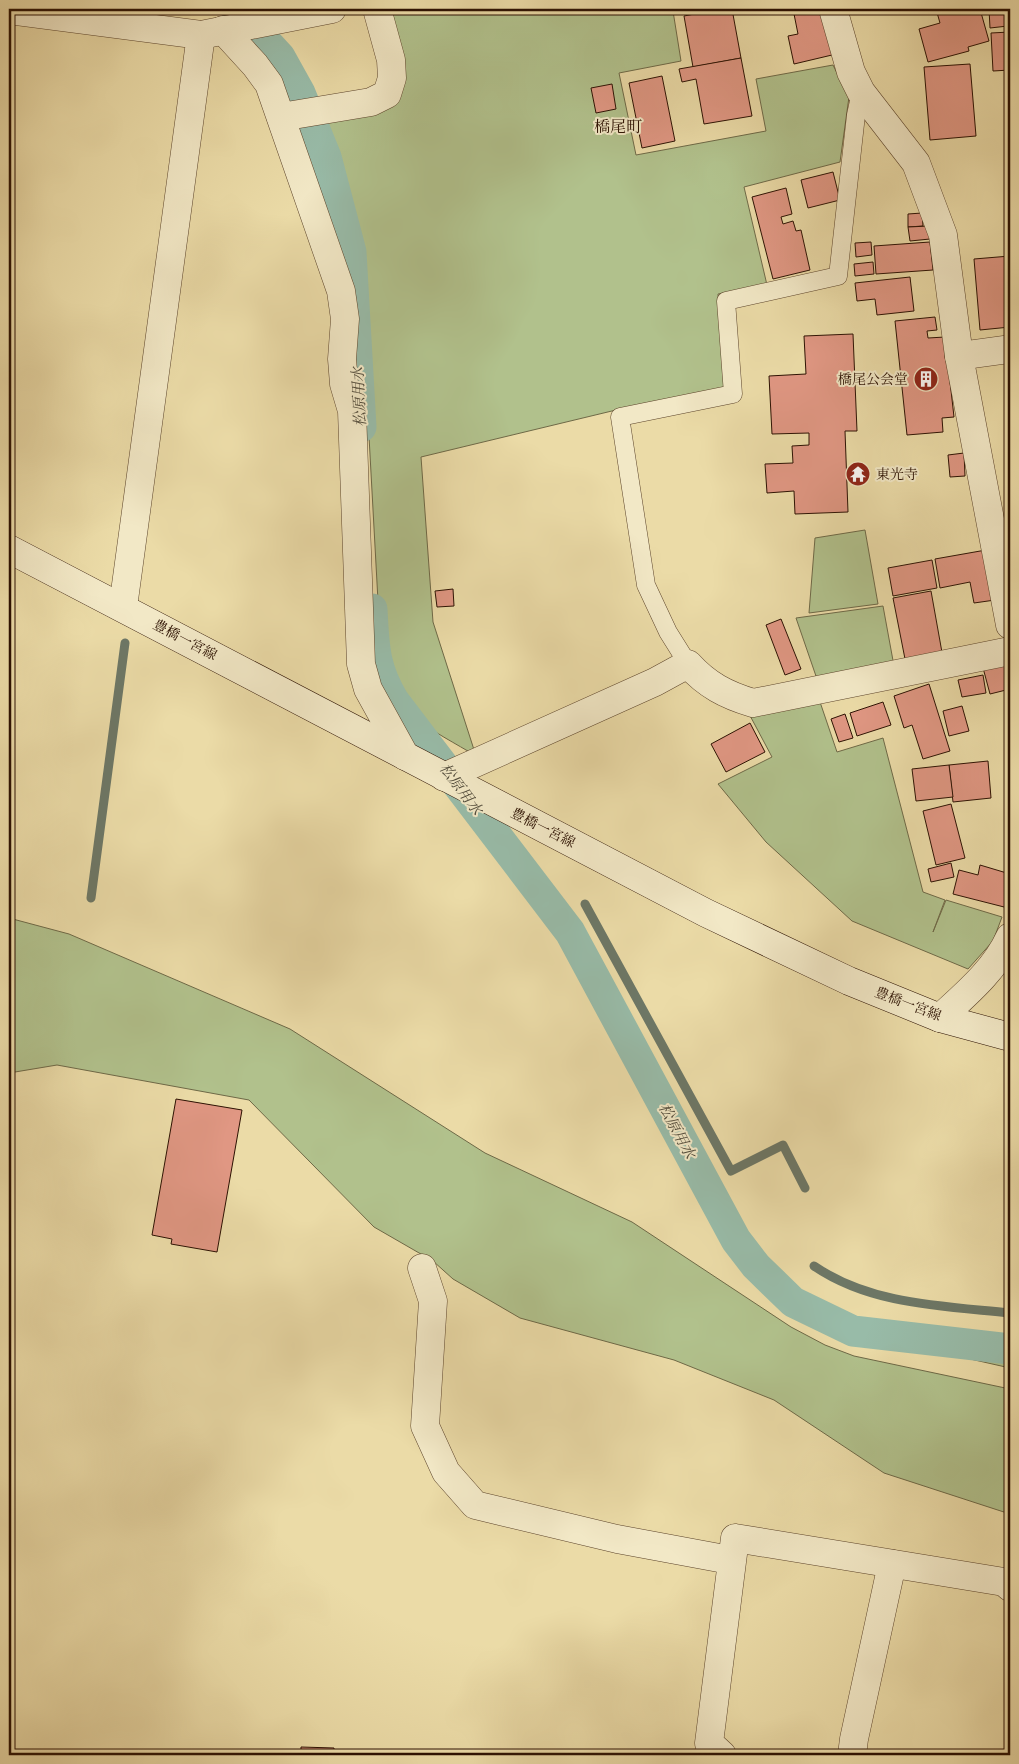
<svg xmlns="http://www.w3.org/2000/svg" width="1019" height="1764" font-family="'IM FELL Great Primer','Noto Serif JP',serif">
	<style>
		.green { fill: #b1c18c; stroke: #6e6947 }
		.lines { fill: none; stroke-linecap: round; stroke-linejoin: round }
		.stream { stroke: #6d7766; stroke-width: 9 }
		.canal { stroke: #98bba8; stroke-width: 31 }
		.building { fill: #e09783; stroke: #2c1102 }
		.service-casing { stroke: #5c442b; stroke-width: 19 }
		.minor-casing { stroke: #5c442b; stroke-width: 29 }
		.secondary-casing { stroke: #2c1102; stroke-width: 29 }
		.service { stroke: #f2e8c6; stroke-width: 18 }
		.minor { stroke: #f2e8c6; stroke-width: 28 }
		.secondary { stroke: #f2e8c6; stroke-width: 28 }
		.labels { text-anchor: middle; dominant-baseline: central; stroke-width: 4; stroke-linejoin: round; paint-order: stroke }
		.poi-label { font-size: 14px; fill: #2c1102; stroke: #f2e8c6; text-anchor: end }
		.street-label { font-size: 14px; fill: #2c1102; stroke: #f2e8c6 }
		.water-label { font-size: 15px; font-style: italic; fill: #524c3c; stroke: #f2e8c6 }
		.quarter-label { font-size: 16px; fill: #2c1102; stroke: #f2e8c6 }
	</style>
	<rect width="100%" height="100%" fill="#ebdba7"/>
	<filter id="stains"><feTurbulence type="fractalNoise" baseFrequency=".004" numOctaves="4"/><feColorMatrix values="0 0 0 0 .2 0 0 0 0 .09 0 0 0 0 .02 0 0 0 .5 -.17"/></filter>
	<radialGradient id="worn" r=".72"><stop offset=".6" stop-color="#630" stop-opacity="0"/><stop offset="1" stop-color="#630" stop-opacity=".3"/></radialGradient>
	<g class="green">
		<path d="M397,9H685L673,11L681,61L619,73L636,155L766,131L756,79L833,65L849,97L840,162L744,187L767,285L718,294L724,389L616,410L421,457L433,622L476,756C457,744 430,731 414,716C396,701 388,677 381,656L359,253L335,155L318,116L391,98L384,12Z"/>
		<path d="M865,530L878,604L809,613L815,538Z"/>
		<path d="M883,606L894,666L817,679L796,618Z"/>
		<path d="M819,699L837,752L883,738L923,892L945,900L933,932L946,900L1002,917L993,941L968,969L852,921L766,842L718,784L772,757L747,710Z"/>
		<path d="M9,918L69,934L290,1029L485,1153L632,1222L791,1327L825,1345L854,1356L1010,1389V1514L884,1473L774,1400L674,1360L520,1318L453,1279L433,1261L374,1227L249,1100L57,1065L9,1073Z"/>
		<path d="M926,1349L1010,1359V1368Z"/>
	</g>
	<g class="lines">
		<g class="stream">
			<path d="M91,898L125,643"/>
			<path d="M585,904L731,1171L783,1145L805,1188"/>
			<path d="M814,1266C871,1305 943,1306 1010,1313"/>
		</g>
		<g class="canal">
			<path d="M236,9L280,57L300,93L326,157L351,252L361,427"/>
			<path d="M372,609C374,648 374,667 394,701L570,932L736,1240L756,1266L793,1302L853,1331L1010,1349"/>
		</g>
	</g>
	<g class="building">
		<path d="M721,9H732L741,58L693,67L684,16Z"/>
		<path d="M793,9H821L832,55L794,64L788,36L798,34Z"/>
		<path d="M936,9H980L989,41L968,47L969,51L928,62L919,29L940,23Z"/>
		<path d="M989,9H1006L1008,26L990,28Z"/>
		<path d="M1010,32V70L993,71L991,33Z"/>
		<path d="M741,58L752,116L704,124L696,79L682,82L679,69Z"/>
		<path d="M970,64L976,136L930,140L924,67Z"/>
		<path d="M662,76L675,141L642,148L629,83Z"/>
		<path d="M612,84L616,109L596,113L591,88Z"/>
		<path d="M833,172L840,200L808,208L801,180Z"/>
		<path d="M786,188L792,214L781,217L783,224L793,221L796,231L801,230L810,270L773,279L752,197Z"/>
		<path d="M922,213L923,226L908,227V214Z"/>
		<path d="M929,226L930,239L910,241L908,227Z"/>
		<path d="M871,242L872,255L856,257L855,243Z"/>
		<path d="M930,242L933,270L876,274L874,246Z"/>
		<path d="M1010,256V327L980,330L974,259Z"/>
		<path d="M873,262L874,274L855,276L854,264Z"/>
		<path d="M910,277L914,311L877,315L875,299L857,301L855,283Z"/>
		<path d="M935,317L937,330L927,331L928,338L945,337L954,417L942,418L943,432L907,435L895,321Z"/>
		<path d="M853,334L857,431H845L848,512L795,514L794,491L767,493L765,464L793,463L792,446L809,445V433L772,434L769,376L806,374L804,336Z"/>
		<path d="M964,453L965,476L950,477L948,455Z"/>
		<path d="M986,550L995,600L974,603L970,582L940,588L935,559Z"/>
		<path d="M932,560L937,588L893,596L888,568Z"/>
		<path d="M453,589L454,606L437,607L435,591Z"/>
		<path d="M931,591L943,658L906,664L893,598Z"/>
		<path d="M781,619L801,669L785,675L766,625Z"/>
		<path d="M1003,659L1010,689L990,694L982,664Z"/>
		<path d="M983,675L986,693L962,697L958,680Z"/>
		<path d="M929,684L950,751L923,759L912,725L904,728L894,696Z"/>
		<path d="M883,702L891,725L857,736L850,713Z"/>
		<path d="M962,706L969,731L949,736L943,711Z"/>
		<path d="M845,714L853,738L839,742L831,719Z"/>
		<path d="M750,723L765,752L726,772L711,744Z"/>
		<path d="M988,761L991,798L953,802L949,765Z"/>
		<path d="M949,765L953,797L916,801L912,769Z"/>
		<path d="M951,804L965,858L936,865L923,811Z"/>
		<path d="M951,863L954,877L931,882L928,869Z"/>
		<path d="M980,865L1010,874V898L1008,908L953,894L959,870L978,875Z"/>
		<path d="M176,1099L242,1110L217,1252L171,1244L172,1239L152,1235Z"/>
		<path d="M301,1747L334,1748V1755H301Z"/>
	</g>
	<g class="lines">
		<defs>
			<path id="service" d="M688,664L668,632L646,585L620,417L733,394L726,301L838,276L856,115L861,92"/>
			<g id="minor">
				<path d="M833,9L851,72L861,92L916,163L943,235L959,356L1010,625"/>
				<path d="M9,10L201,35L332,9"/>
				<path d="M223,30L255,65L269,84L341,291L345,319L342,359L344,384L352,411L361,664L368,689L405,756"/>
				<path d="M281,117L371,102L387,94L392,78L391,60L377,9"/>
				<path d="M959,356L1010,349"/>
				<path d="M123,607L201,35"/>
				<path d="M444,777L655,682L688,664C707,685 726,695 753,703L1010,651"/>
				<path d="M940,1018C966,994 995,970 1010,937"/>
				<path d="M422,1268L433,1301L425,1426L446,1472L475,1505L617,1539L730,1560"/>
				<path d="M722,1755L709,1743L735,1538L1004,1582L1010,1587"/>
				<path d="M852,1755L854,1739L892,1564"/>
			</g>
			<path id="secondary" d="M9,549L706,913L849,981L940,1018L1010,1037"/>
		</defs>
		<use href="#service" class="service-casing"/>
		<use href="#minor" class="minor-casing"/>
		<use href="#secondary" class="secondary-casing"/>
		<use href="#service" class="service"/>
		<use href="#minor" class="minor"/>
		<use href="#secondary" class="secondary"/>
	</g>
	<defs>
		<symbol id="building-disc" viewBox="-11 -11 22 22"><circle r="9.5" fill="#8f2418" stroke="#f2e8c6"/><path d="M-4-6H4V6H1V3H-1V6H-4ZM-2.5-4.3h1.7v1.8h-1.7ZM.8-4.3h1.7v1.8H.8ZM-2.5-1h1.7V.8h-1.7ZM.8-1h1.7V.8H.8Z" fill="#fff"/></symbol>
		<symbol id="temple-disc" viewBox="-11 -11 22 22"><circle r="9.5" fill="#8f2418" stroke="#f2e8c6"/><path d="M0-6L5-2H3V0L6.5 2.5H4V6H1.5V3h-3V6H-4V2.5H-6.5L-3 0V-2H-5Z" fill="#fff"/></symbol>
	</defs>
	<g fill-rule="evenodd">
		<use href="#building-disc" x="912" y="365" width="28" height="28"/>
		<use href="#temple-disc" x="844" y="460" width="28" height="28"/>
	</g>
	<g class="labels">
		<g class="poi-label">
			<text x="908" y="379">橋尾公会堂</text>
			<text x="876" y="474" text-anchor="start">東光寺</text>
		</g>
		<g class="street-label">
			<text transform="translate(185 640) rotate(28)">豊橋一宮線</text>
			<text transform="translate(543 828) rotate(27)">豊橋一宮線</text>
			<text transform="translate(908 1004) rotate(21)">豊橋一宮線</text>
		</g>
		<g class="water-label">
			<text transform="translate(359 397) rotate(-93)">松原用水</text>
			<text transform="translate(461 789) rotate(53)">松原用水</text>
			<text transform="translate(677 1131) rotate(62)">松原用水</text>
		</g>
		<g class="quarter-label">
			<text x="618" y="126">橋尾町</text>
		</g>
	</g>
	<rect width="1019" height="1764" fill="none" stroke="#ebdba7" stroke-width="30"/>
	<rect x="10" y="10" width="999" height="1744" fill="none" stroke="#2c1102" stroke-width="2.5"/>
	<rect x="15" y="15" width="989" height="1734" fill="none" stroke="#2c1102"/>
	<rect width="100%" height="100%" filter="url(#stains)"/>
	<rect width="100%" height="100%" fill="url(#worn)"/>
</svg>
